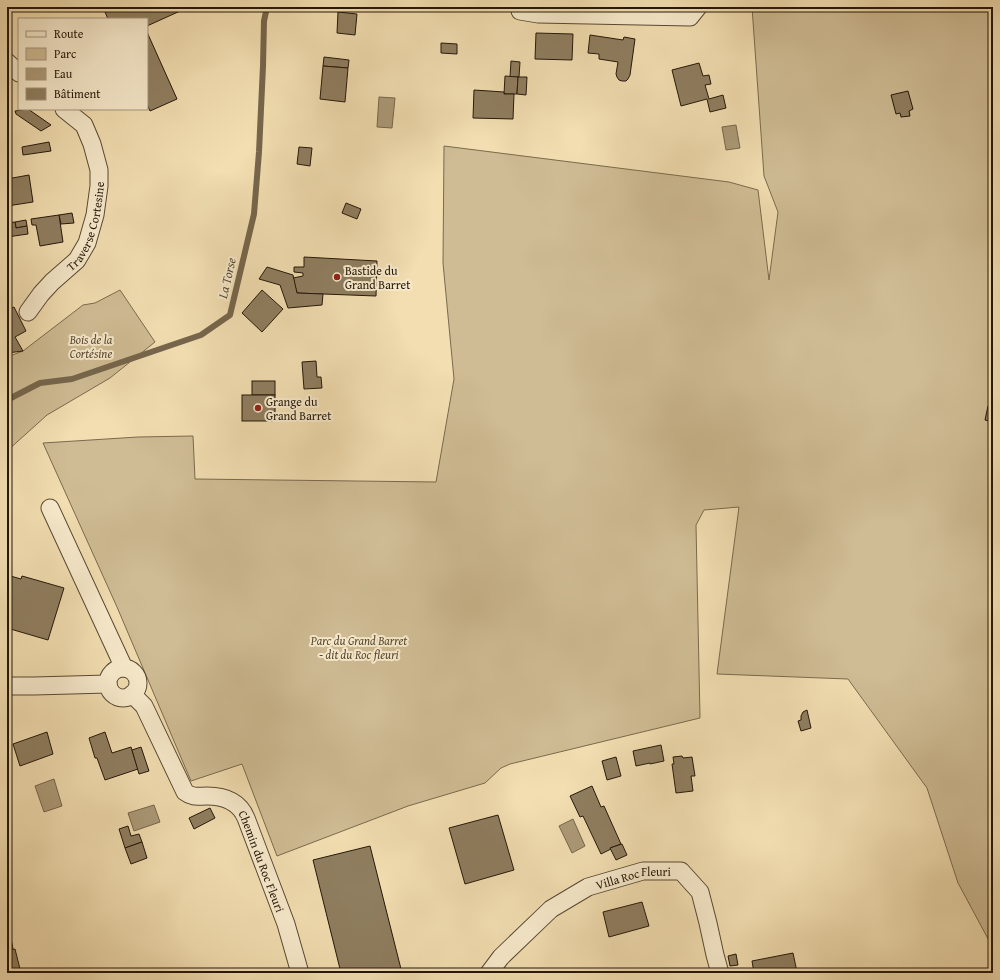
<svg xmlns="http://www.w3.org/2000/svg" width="1000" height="980" font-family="'Gentium Book Plus',serif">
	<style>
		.green { fill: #cfbc94; stroke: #7a6a4e }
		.water { fill: #ac9a78; stroke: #76664c }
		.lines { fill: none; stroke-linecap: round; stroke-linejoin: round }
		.stream { stroke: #76664c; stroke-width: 6 }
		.building { fill: #8f7e60; stroke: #241709 }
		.street-casing { stroke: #584933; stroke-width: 19 }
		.street { stroke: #f7eacc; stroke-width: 17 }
		.poi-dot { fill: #8f2418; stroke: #f7eacc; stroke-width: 1.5 }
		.labels { text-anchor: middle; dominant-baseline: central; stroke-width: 4; stroke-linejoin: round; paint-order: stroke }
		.street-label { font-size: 12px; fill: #241709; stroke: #f7eacc }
		.poi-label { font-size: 12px; fill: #241709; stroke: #f7eacc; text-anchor: start }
		.park-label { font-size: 12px; font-style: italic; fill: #574933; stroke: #f7eacc }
		.water-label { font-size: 13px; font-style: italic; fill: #5a4b35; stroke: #f7eacc }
	</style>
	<rect width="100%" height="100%" fill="#f2deb1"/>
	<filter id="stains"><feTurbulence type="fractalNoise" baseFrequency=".005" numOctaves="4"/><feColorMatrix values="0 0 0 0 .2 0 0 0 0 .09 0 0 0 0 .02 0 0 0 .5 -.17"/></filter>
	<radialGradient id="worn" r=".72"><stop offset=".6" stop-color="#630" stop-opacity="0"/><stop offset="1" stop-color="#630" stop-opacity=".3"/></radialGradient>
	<g class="green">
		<path d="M752,7H993V948L958,883L927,788L848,679L717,674L739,507L704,510L696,525L700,718L510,764L501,768L485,783L408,806L277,856L242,764L191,781L117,607L43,443L138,437L193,436L195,479L436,482L454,379L443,263L444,146L729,182L758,190L769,280L778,212L764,176Z"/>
		<path d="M120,290L155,342L110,378L47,415L7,451V357L23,351L83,305L95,303Z"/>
	</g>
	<g class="water">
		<path d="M379,97L395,98L392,128L377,127Z"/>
		<path d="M736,125L740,148L726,150L722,127Z"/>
		<path d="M54,779L62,806L44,812L35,786Z"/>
		<path d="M154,805L160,822L134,831L128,813Z"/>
		<path d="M573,819L585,846L572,853L559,826Z"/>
	</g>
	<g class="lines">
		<path class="stream" d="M7,400L40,383L72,379L201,335L230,315L254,214L259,152L263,66L264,21L267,7"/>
	</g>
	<g class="building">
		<path d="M116,7H189L147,26V19H108L105,12Z"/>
		<rect x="664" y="7" width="17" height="4"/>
		<path d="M338,12L357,14L355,35L337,33Z"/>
		<path d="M147,32L177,99L150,111L147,104Z"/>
		<path d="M536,33L573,34L572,60L535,59Z"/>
		<path d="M590,35L623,40L624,37L635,39L630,75L628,79L626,81H622L619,80L617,77L616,74L618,62L599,59V54L588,53Z"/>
		<path d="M441,43L457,44V54L441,53Z"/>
		<path d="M324,57L349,60L348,68L323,66Z"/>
		<path d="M511,61L520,62L519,77H510Z"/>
		<path d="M699,63L703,76L709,75L711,84L705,85L709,99L723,95L726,108L710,112L707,99L681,106L672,70Z"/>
		<path d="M323,66L348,68L345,102L320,99Z"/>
		<path d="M505,76L518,77L517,94H504Z"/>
		<path d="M518,77H527L526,95L517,94Z"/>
		<path d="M474,90L504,92V94H514L513,119L473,118Z"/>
		<path d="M908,91L913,109L909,111L910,116L901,117L900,113L896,114L891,95Z"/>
		<path d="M28,109L51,125L41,131L16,114L15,111Z"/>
		<path d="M49,142L51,151L23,155L22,147Z"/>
		<path d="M299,147L312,148L310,166L297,164Z"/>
		<path d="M29,175L33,202L7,206V179Z"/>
		<path d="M346,203L361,209L357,219L342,213Z"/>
		<path d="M72,213L74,223L61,224L59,215Z"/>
		<path d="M59,215L63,242L40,246L36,225H32L31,219Z"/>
		<path d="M26,220L27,226L16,228L15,222Z"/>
		<path d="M15,222L16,228L27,226L28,234L7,237V223Z"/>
		<path d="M304,257L377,261L376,296L297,293L293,278L303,276V273L294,272V267H304Z"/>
		<path d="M267,267L293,275L297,293L323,294L322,305L288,308L280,285L259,279Z"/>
		<path d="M262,290L283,309L262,332L242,313Z"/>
		<path d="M14,307L26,331L15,337L23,351L7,353V329H9L7,326V310Z"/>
		<path d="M316,361L317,377H321L322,388L304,389L302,362Z"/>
		<rect x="252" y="381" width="23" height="14"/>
		<rect x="242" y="395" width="33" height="26"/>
		<path d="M988,406L993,407V422L985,420Z"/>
		<path d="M7,575L21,579L22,576L64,588L48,640L7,628Z"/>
		<path d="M807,710L811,728L801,731L798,721L801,720V716L803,712Z"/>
		<path d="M47,732L53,754L20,766L13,744Z"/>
		<path d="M105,732L112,753L131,747L138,769L105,780L97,758H95L89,738Z"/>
		<path d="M661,745L664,761L650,764V763L636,766L633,751Z"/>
		<path d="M141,747L149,771L139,774L132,750Z"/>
		<path d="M682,756L683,758L692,757L695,776H691L693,791L676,793L672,764H674L673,757Z"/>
		<path d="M616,757L621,776L607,780L602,761Z"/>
		<path d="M592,786L601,807L604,806L621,844L610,848L611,849L601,854L583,816L580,817L570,796Z"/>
		<path d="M210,808L215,818L194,829L189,818Z"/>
		<path d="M498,815L514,870L465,884L449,828Z"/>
		<path d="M128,826L131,836L139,834L142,842L125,848L119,829Z"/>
		<path d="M142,842L147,858L131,864L125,848Z"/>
		<path d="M622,844L627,855L616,860L610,848Z"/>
		<path d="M370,846L402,973H341L313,860Z"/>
		<path d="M642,902L649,926L609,937L603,912Z"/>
		<path d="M10,933L13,949L7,951V934Z"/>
		<path d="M15,949L21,973H7V951Z"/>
		<path d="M793,953L797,972L793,973H754L752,961Z"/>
		<path d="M736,954L738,965L730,966L728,956Z"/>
	</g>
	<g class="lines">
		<defs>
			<g id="street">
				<path d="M520,7V11L538,14L690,17L698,7"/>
				<path d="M7,62L19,73"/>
				<path id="s1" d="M28,312L41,294L52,282L77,260L87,243L95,215L99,186V170L92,144L84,125L64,109"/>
				<path d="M50,508L124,668"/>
				<circle cx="123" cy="683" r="15"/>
				<path d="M7,686H34L108,684"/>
				<path id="s2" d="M132,694L144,706L185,792C193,798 198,796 207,796C224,796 239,801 246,818L286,924L300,973"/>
				<path id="s3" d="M489,973L501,957L551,909L588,887L643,871H681L700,892L708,923L715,955L720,973"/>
			</g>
		</defs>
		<use href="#street" class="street-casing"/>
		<use href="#street" class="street"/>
	</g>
	<g class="poi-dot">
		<circle cx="337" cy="277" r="4"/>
		<circle cx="258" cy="408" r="4"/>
	</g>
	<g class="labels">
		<g class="street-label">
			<text stroke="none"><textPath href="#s1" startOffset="107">Traverse Cortesine</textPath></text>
			<text stroke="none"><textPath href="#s2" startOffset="229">Chemin du Roc Fleuri</textPath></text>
			<text stroke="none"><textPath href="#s3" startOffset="179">Villa Roc Fleuri</textPath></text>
		</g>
		<g class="poi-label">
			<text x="345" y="270">Bastide du<tspan x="345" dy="14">Grand Barret</tspan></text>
			<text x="266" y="401">Grange du<tspan x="266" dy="14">Grand Barret</tspan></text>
		</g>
		<g class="park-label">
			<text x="91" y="339">Bois de la<tspan x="91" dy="14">Cortésine</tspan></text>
			<text x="359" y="640">Parc du Grand Barret<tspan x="359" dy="14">- dit du Roc fleuri</tspan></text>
		</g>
		<g class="water-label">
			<text transform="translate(227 278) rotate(-77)">La Torse</text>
		</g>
	</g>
	<rect width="1000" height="980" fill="none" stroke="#f2deb1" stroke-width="24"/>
	<rect x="8" y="8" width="984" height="964" fill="none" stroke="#241709" stroke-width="2"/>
	<rect x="12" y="12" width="976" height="956" fill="none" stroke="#241709"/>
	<rect x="18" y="18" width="130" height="92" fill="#f7eacc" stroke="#a3967e"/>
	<rect x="26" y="31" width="20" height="6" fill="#f7eacc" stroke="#a3967e"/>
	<text x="54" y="38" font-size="12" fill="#241709">Route</text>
	<rect x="26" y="48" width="20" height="12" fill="#cfbc94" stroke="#a3967e"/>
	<text x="54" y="58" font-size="12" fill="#241709">Parc</text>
	<rect x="26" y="68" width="20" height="12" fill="#ac9a78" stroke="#a3967e"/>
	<text x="54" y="78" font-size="12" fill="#241709">Eau</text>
	<rect x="26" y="88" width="20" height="12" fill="#8f7e60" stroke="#a3967e"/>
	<text x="54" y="98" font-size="12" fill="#241709">Bâtiment</text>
	<rect width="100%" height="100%" filter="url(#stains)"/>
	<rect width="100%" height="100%" fill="url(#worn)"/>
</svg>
